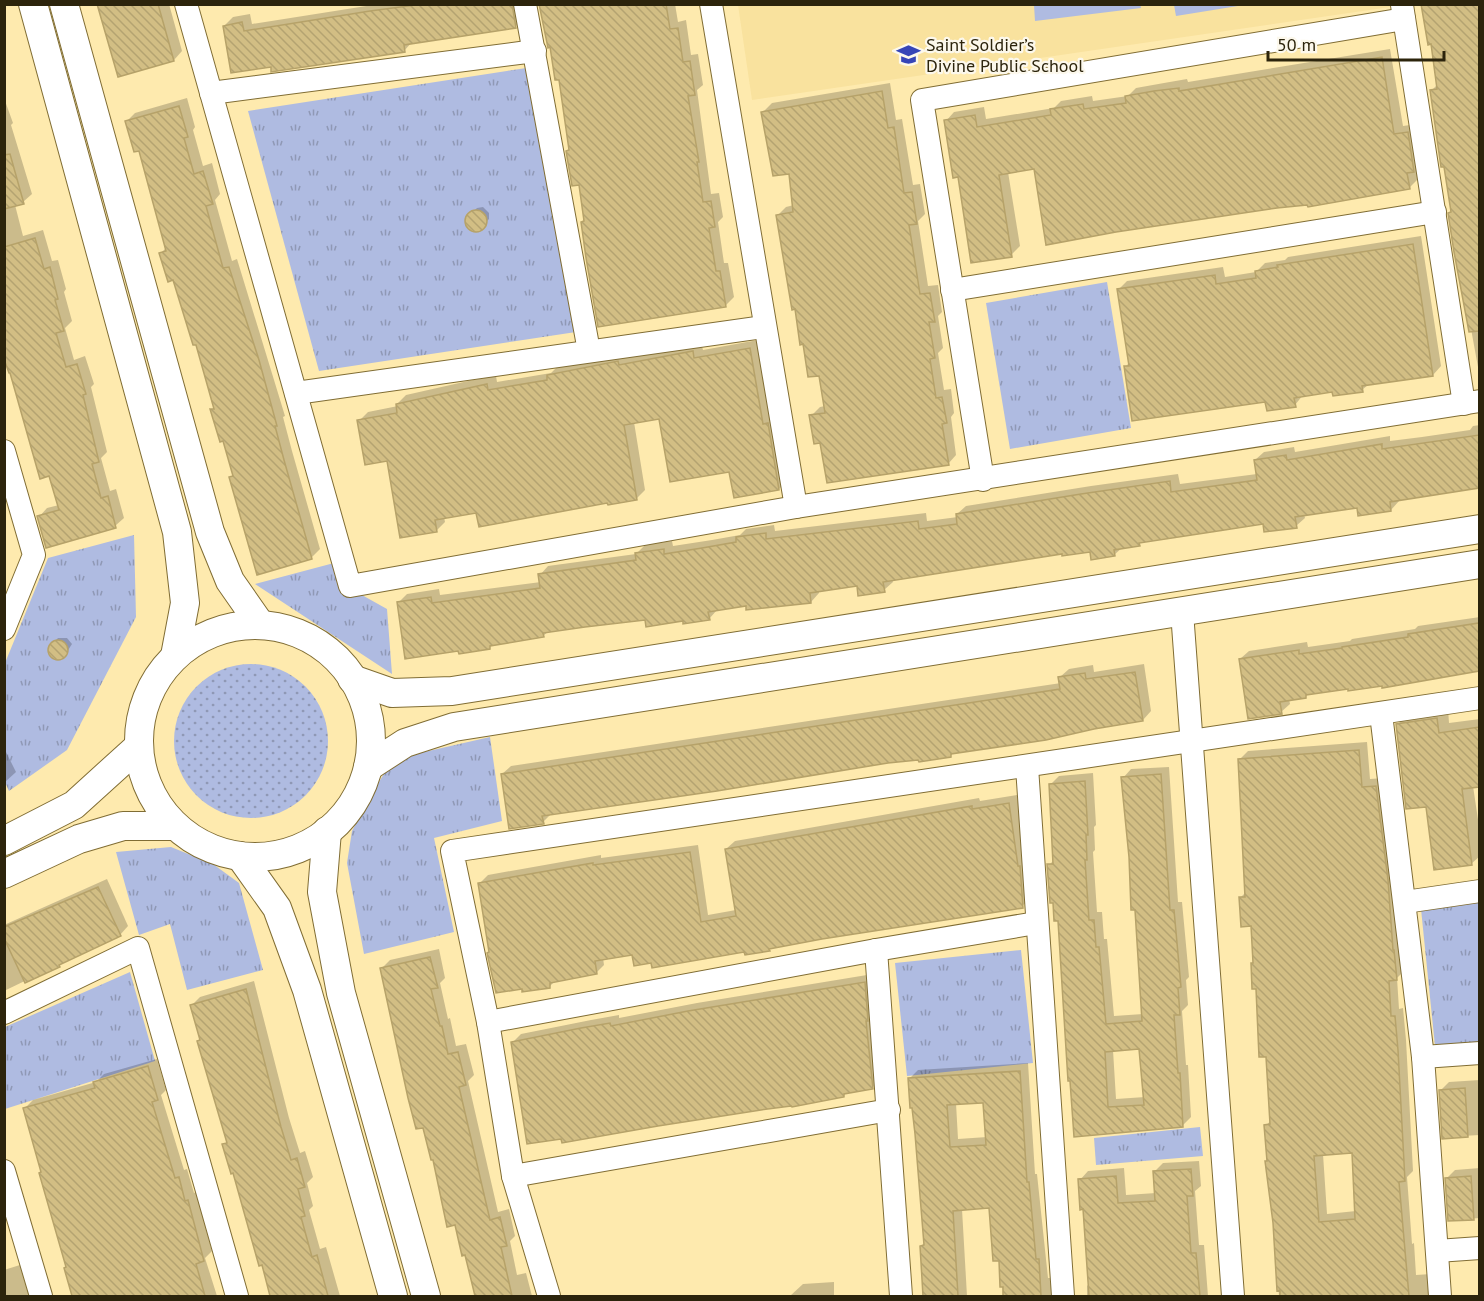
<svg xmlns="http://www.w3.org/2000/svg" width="1484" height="1301" font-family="'PT Sans',sans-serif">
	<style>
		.built { fill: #f9e29e }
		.grass { fill: url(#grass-tufts) }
		.garden { fill: url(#garden-dots) }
		.pitch { fill: #afbbe1 }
		.shadow { fill: #0003; fill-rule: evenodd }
		.building { fill: url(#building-back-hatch); stroke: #b6a269; stroke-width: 1.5; fill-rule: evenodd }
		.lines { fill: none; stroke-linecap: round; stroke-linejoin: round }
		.minor-casing { stroke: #806d34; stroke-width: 24 }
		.tertiary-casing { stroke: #806d34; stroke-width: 30 }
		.minor { stroke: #fff; stroke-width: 22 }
		.tertiary { stroke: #fff; stroke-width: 28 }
		.labels { text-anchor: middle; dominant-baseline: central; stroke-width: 4.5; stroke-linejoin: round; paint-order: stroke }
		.poi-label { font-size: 18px; fill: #2c240c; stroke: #fcf8ec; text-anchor: start }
	</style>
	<defs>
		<pattern id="grass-tufts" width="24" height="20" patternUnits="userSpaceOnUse" patternTransform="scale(1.5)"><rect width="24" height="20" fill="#afbbe1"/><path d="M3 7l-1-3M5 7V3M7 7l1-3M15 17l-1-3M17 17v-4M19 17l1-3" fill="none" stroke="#8f98b5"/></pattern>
		<pattern id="garden-dots" width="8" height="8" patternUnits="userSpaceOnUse" patternTransform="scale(1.5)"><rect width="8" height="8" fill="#afbbe1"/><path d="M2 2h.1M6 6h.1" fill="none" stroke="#8f98b5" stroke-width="1.8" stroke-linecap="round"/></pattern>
		<pattern id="building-back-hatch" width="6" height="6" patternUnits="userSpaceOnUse" patternTransform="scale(1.5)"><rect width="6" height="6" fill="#d2be84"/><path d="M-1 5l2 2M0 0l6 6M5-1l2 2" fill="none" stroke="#b4a371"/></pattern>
	</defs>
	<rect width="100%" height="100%" fill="#feeaae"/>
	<path class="built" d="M1390,4V7L752,100L738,5Z"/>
	<g class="grass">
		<path d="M533,67L576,332L319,371L248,111Z"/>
		<path d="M1107,282L1131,428L1010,449L986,303Z"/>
		<path d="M134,535L136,617L67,750L9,791L4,780L5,663L48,558Z"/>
		<path d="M334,563L344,585L387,609L392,674L255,584Z"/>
		<path d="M490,737L502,821L434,838L454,932L364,954L347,863L352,831L372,793L387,769L411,755Z"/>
		<path d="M171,847L213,864L239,883L263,970L187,990L170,924L139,935L116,852Z"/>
		<path d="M1479,902V1043L1435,1046L1421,909Z"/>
		<path d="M1021,950L1033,1063L907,1076L895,963Z"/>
		<path d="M130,972L155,1061L5,1109V1027Z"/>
		<path d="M1200,1127L1203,1156L1096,1165L1094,1138Z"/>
	</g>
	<circle class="garden" cx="251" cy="741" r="77"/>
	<g class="pitch">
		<path d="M1140,4L1141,8L1035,21L1034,5Z"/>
		<path d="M1244,5L1176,16L1174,5L1244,4Z"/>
	</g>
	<g class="shadow">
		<path d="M99,4H169L182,51L174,60Z"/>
		<path d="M379,4H521L524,18L515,27L412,42L404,51L272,65L224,26L233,17L250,14L252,24Z"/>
		<path d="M540,4H675L678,22L686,20L691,55L698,54L703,85L697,90L711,194L719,193L723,217L718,222L724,263H728L734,297L725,306L582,223L585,219L580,183L567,151L570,149L560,78Z"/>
		<path d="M1423,4H1480V378L1450,214L1452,211L1431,91L1438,84L1432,42Z"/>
		<path d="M1390,49L1403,126L1417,124L1418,179L1409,188L1035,168L1008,172L1020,246L1011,255L959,175L946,121L954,112L984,107L986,119L1054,108L1061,101L1092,96L1093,101L1128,96L1136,88L1164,83L1187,79L1188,82Z"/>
		<path d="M890,83L896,120L902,119L913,185L920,184L925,214L918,221L928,286L938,285L942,312L938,316L943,348L938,353L944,390L951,389L954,413L951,417L956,455L948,464L822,441L811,416L820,407L825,406L820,374L778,215L786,207L794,205L790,172L763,112L772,103Z"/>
		<path d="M4,98L13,123L11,125L32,194L23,202L15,205L23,236L43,230L52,261L58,260L66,289L64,292L72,321L65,328L74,360L85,356L94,384L91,387L107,452L101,458L110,491L116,489L124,518L115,526L39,517L47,508L59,505L51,474L4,353Z"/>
		<path d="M187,98L195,127L193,130L203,166L212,163L220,194L215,200L232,261L237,259L285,416L283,417L292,451L320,549L311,558L231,478L234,474L224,440L212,410L215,407L197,343L174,278L161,253L167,247L140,149L126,122L135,113Z"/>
		<path d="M483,207L489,213V219L478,230L472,229L468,226V217L477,208Z"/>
		<path d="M1421,236L1441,366L1433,375L1369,384L1362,390L1334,391L1303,395L1295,405L1125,367L1130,362L1118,290L1127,281L1223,267L1225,277L1256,272L1265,263L1285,260L1288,257Z"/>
		<path d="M758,340L788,480L779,489L730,470L660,418L634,422L645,490L636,499L478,511L444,517L445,522L436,531L388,459L359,421L368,412L398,406L397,404L406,395L468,381L496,376L497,382L551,373L557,367L701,343L703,350Z"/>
		<path d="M1480,425V487L1399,499V501L1391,510L1358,506L1304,514L1305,518L1296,526L1264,522L1143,541L1139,544L1123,547L1114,555L1091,550L1063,552L892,579L893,582L884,590L858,584L819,590V593L811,602L747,604L717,610L709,619L646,618L549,631L543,636L493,644L489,648L399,602L407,594L439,589L440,595L541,582L540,575L548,566L636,554L645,545L672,541L673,546L712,540L740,535L746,529L774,525L775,531L926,513L927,521L958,517L957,514L966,506L1091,486L1178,474L1180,484L1257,474L1255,460L1264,452L1294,447L1295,452L1390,436V441L1422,437L1470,430L1473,426Z"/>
		<path d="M1480,617V670L1309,693L1305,697L1289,699L1290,704L1281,712L1240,659L1249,651L1307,642L1308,647L1350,641L1352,639L1415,629L1418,626Z"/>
		<path d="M58,638H67L72,644L63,658H54L50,655L49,648Z"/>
		<path d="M1144,664L1151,711L1143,720L954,752L951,755L920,758L552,813L543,822L502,774L511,766L1061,683L1060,677L1069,669L1093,665L1094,672Z"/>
		<path d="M1448,709L1449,723L1480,719V785L1473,786L1480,833V856L1471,864L1427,805L1397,725L1408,714Z"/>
		<path d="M1367,742L1370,779L1384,778L1405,970L1397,978L1399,1009L1403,1008L1406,1040L1413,1171L1407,1177L1412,1244L1414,1243L1416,1275L1431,1274L1433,1296H1279L1266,1126L1271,1120L1267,1055L1252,964L1255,961L1252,924L1240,898L1246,892L1239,760L1248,751ZM1353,1152L1356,1211L1327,1214L1323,1154Z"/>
		<path d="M4,748L16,772L4,783Z"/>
		<path d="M1169,767L1178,902H1182L1189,977L1186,980L1188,1005L1182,1011L1186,1065H1188L1191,1117L1182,1126L1076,1135L1060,919L1049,865L1055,859L1051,784L1059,776L1093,773L1096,825L1094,827L1095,850L1093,852L1097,912H1102L1104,939H1107L1114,1016L1143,1014L1137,908L1123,778L1131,769ZM1141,1048L1145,1097L1116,1099L1113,1050Z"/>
		<path d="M1017,795L1031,898L1022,906L771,947L769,949L652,961L633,953L603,958L604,965L596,973L556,980L550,986L490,951L480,883L488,875L601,855V858L698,845L708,915L736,910L726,849L735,841L979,798L980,801Z"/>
		<path d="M107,879L128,926L120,935L4,991V925Z"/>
		<path d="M439,949L445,978L440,983L448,1019L450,1018L456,1046L466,1044L474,1075L468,1081L498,1212L509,1209L515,1236L510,1241L517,1275L526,1273L532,1296H475L466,1254L434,1158L381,969L390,960Z"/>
		<path d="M873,974L880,1080L872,1088L847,1092L843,1096L513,1042L521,1034L591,1020L619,1015V1018L697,1003Z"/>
		<path d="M254,981L289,1118L300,1153L305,1151L313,1177L307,1183L313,1206L309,1210L320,1249L326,1247L340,1296H272L234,1172L224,1145L228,1141L192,1005L200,997Z"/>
		<path d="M157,1059L166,1090L161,1095L184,1170L187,1169L194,1193L196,1192L212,1251L205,1258L217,1296H74L43,1171L24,1109L33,1100L96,1082L104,1074Z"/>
		<path d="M1028,1063L1035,1174H1037L1048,1278H1053L1054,1296H1003L1000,1259L991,1206L962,1209L967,1296H927L921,1246L925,1243L916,1134L909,1079L918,1070ZM985,1101L987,1137L958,1139L956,1103Z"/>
		<path d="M1480,1080V1135L1444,1137L1440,1091L1449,1082Z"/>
		<path d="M1199,1161L1201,1186L1195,1191L1199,1245H1204L1208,1296H1087V1286L1090,1283L1084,1208L1080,1180L1088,1171L1124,1168L1126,1195L1156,1193L1154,1172L1163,1163Z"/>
		<path d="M1480,1168V1218L1450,1220L1447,1178L1455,1170Z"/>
		<path d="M20,1265L29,1296H4V1270Z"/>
		<path d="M834,1282V1296H790L803,1284Z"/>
	</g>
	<g class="building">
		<path d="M97,4H158L174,61L118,77Z"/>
		<path d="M423,4H512L516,28L404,45L405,52L271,72V67L231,73L223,26L242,22L244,31L370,11Z"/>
		<path d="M539,4H666L670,29L678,28L683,62L690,61L695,95L688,96L699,162H697L703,202L711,201L715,227L709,228L716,271H720L726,307L598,327L586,258L581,222L584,221L579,185L572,186L566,151L569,150L559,80H555L550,47L548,48Z"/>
		<path d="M1421,4H1479V331L1469,332L1454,252L1448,213L1451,212L1444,167H1441L1430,90L1437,89L1431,44L1428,45Z"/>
		<path d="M1382,57L1394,134L1408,132L1414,172L1407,173L1410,189L1308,207L1307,205L1277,208L1116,232L1046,245L1034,169L999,175L1012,257L971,263L958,177L953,178L944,120L975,115L977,127L1051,115L1050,109L1083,104L1084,109L1126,103L1125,96L1154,91L1179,88V91Z"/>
		<path d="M882,91L888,128L894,127L904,193L912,192L917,224L909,225L920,294L930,293L935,322H929L935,358L930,359L936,398L942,397L947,423L942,424L949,465L827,483L820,443L814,444L809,415L825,413L819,376L808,377L803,344L800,345L795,309L792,310L776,215L793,212L789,174L773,176L761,112Z"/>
		<path d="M179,106L188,137L184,138L194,174L203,171L213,204L206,206L223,268L229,267L259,360L277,426H275L284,460L312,559L257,575L229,477L233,476L223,441L220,442L210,409H214L196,345H193L173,280L168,282L159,253L166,251L139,151L134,152L125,121Z"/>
		<path d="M10,154L24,204L4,209V155Z"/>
		<circle cx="476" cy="221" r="11"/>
		<path d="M35,238L44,269L50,267L58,299L55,300L64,331L56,333L66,367L77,364L86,394L83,395L99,462L92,464L101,498L108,496L116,528L46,548L37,516L59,510L49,476L40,479L10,373H9L4,359V247Z"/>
		<path d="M1413,244L1433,376L1362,386L1363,392L1333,396L1332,392L1294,398L1296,407L1267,411L1265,402L1132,421L1124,366H1129L1117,289L1215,275L1216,284L1256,278L1255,271L1278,267L1277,265Z"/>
		<path d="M750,348L763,424L768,423L779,490L734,498L729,472L670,482L659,419L624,425L637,500L608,505L607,503L479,527L476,513L435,520L437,532L400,538L387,461L365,465L357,420L397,413L396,404L487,384L488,390L547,380V375L618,361L619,365L693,351L694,358Z"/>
		<path d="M1479,435V488L1390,502L1391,511L1358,516L1357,508L1295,517L1297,528L1264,532L1263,524L1218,531L1139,543L1140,546L1114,550L1115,556L1091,560L1090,552L1062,556V554L883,582L885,592L858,596L857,586L810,593L811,603L746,610V606L708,612L710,620L683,624V621L646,627L645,620L585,627L543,633L544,637L490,646V649L459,654L458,651L405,659L397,602L431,597L432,603L540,588L538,574L636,560L635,553L664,549V554L702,548L736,542V537L766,533V539L918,521L919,529L957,524L956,514L1081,494L1170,481L1171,492L1257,480L1254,460L1286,455L1287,460L1382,444V449Z"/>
		<path d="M1479,623V671L1382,688V686L1348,691V689L1306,695V698L1280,702L1282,714L1248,719L1239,659L1299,650V654L1342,648V647L1408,637V634Z"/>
		<circle cx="58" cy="650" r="10"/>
		<path d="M1135,672L1143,721L1094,729L1046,740L951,754V757L919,762L918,760L888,763L717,791L542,816L544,824L509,829L501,774L1060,689L1058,677L1085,673L1086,679Z"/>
		<path d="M1437,718L1439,733L1479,727V787L1462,789L1472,865L1434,870L1426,807L1406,809L1396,724Z"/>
		<path d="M1359,750L1362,787L1376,786L1388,880L1393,950H1394L1397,980L1389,981L1391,1016H1395L1398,1050L1405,1181L1399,1182L1409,1296H1280V1290L1277,1291L1273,1223L1265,1161H1267L1264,1125L1270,1124L1266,1057H1259L1256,989H1252L1251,963H1253L1251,926L1241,927L1239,897H1245L1238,759ZM1352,1153L1355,1219L1319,1222L1314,1156Z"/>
		<path d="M1161,774L1170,910H1174L1181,987L1178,988L1180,1015H1174L1178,1073H1180L1183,1127L1074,1137L1070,1081H1068L1058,921H1054L1053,903H1050L1047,864H1053L1049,784L1085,781L1088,835H1086L1087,860H1085L1089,920H1094L1096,947H1099L1106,1024L1142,1021L1135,910H1131L1129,857L1121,777ZM1139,1049L1144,1105L1108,1107L1105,1052Z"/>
		<path d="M1009,803L1018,866H1020L1023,908L822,939L769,949L770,951L745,955L744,952L652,968L651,963L634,966L632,955L595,961L597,974L550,983V988L522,992V989L496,993L487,953L489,952L478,883L593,863V865L690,852L701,922L736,916L725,849L972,806V809Z"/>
		<path d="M98,887L121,936L59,965L60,967L25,983L4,938V927Z"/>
		<path d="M430,957L438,988L431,989L440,1026H442L448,1054L458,1052L466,1085L459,1087L490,1220L500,1217L507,1246L501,1247L512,1296H475L465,1255L462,1256L455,1225L447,1227L433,1160H431L423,1128L416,1129L408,1098L380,968Z"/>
		<path d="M865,982L868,1021H866L873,1089L844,1094V1097L792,1107L791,1106L761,1110L658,1126L562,1143L561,1139L527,1144L511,1042L581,1028L610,1023L611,1026L688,1011Z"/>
		<path d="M246,989L281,1127L291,1160L297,1158L305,1187L298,1189L305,1216L301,1217L312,1257L317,1255L328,1296H270L262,1265L259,1266L233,1173L231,1174L222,1144L227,1143L197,1041L200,1040L190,1005Z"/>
		<path d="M148,1066L158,1100L152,1102L175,1178L179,1177L185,1201L188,1200L204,1261L196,1264L205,1296H72L64,1268L66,1267L39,1173L41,1172L23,1108L95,1088L93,1082Z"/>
		<path d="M1020,1071L1027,1182H1029L1036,1259H1039L1041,1296H1003V1287H1000L999,1261H993L989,1208L953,1211L958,1296H923L920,1246L924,1245L915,1134L912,1108H910L908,1078ZM982,1103H983L986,1145L950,1147L947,1105Z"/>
		<path d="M1465,1088L1468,1137L1442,1139L1439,1090Z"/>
		<path d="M1191,1169L1193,1196H1187L1191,1253H1196L1200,1296H1089L1083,1209L1080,1210L1078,1179L1116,1176L1118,1203L1155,1201L1153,1171Z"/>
		<path d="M1471,1176L1474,1220L1448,1221L1445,1178Z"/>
	</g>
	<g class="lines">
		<defs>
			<g id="minor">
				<path d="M186,4L350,586L796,507L1480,401"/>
				<path d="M525,4L589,351"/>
				<path d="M711,4L796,507"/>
				<path d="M1402,5L1464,404"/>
				<path d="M211,93L535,51"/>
				<path d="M952,290L1435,212"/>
				<path d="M296,393L764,327"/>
				<path d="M4,451L34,555L4,629"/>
				<path d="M983,480L922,100L1404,19"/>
				<path d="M1182,612L1233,1296"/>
				<path d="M1381,714L1423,1057L1440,1296"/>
				<path d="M1027,767L1063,1296"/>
				<path d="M1405,902L1480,891"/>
				<path d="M876,950L901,1296"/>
				<path d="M4,1013L138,948L237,1296"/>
				<path d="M488,1022L876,950L1036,923"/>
				<path d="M1423,1057L1480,1053"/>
				<path d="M4,1171L41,1296"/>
				<path d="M513,1176L889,1110"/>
				<path d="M1437,1251L1480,1248"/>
				<path d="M549,1296L513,1176L488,1022L452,851L1480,698"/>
			</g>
			<g id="tertiary">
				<path d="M33,4L177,532L185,603L175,656"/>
				<path d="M64,4L210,532L230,581L260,624"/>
				<circle cx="255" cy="741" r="116"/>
				<path d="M352,679L392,693L452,691L1480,529"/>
				<path d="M368,767L405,743L454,727L1480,564"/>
				<path d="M327,831L322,892L341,993L426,1296"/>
				<path d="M4,841L74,805L139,746"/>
				<path d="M240,856L277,908L307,990L393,1296"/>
				<path d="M4,874L79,839L123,826H175"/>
			</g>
		</defs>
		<use href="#minor" class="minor-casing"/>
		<use href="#tertiary" class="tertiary-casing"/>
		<use href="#minor" class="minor"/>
		<use href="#tertiary" class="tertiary"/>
	</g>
	<defs>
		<symbol id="school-bare" viewBox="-9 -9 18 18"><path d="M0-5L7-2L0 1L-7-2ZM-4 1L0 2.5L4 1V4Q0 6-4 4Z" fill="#3645b7" stroke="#fcf8ec" stroke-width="2.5" paint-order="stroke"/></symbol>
	</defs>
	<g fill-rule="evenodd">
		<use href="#school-bare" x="892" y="38" width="33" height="33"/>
	</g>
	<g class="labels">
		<g class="poi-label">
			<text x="926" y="44">Saint Soldier’s<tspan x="926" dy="21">Divine Public School</tspan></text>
		</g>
	</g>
	<rect width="1484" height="1301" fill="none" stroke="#2c240c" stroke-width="12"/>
	<path d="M1268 51v9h176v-9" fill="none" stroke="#2c240c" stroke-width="3"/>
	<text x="1277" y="51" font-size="18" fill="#2c240c" stroke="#fcf8ec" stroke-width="4.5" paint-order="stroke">50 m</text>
</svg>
